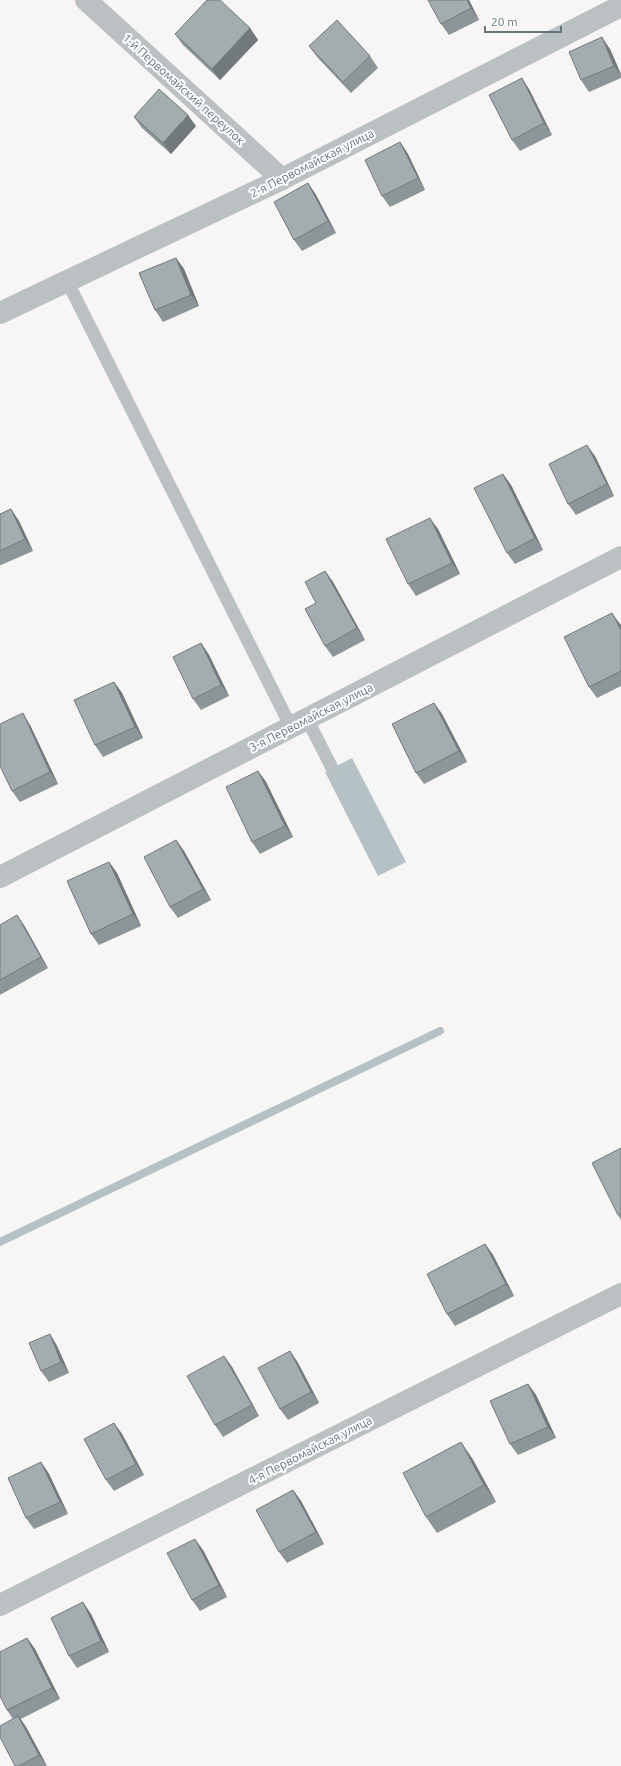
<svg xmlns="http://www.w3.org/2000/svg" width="621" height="1766" font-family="Ubuntu,sans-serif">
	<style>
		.water { fill: #b5c2c5 }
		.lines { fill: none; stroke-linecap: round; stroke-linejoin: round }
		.stream { stroke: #b5c2c5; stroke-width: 8 }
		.service { stroke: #bbc1c3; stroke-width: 13 }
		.minor { stroke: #bbc1c3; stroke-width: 22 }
		.wall { fill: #8c9597 }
		.shaded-wall { fill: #72797b }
		.building { fill: #a3adb0; stroke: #72797b }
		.labels { text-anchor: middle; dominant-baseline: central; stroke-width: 4; stroke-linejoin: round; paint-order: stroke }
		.street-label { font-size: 12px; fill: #64757c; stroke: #fff }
	</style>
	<rect width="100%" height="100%" fill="#f7f6f4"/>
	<path class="water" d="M352,758L406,862L378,876L325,772Z"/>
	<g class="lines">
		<path class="stream" d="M0,1242L440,1031"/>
		<g class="service">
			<path d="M67,281L291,727"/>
			<path d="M307,719L332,768"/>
		</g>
		<g class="minor">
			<path d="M86,0L282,179"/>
			<path d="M0,313L282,179L621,6"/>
			<path d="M0,877L621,557"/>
			<path d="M0,1605L621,1294"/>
		</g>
	</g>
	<g class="wall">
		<path d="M469,0L479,20L449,35L441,24Z"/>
		<path d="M250,28L258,40L220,80L183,45L175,34Z"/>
		<path d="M309,46L370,56L378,68L351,93L317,57Z"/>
		<path d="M610,49L621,74V78L589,92L581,80Z"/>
		<path d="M529,89L552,135L520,151L512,140Z"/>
		<path d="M134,117L196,126L171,154L142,128Z"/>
		<path d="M400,142L408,154L425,190L390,207L382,196Z"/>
		<path d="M308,183L316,195L336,233L302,251L294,240Z"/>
		<path d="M176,258L184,269L199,306L163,322L155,310Z"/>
		<path d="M595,456L614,496L576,515L568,504Z"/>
		<path d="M503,474L511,485L543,550L515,564L507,553Z"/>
		<path d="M11,509L19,521L33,551L1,565H0V514Z"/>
		<path d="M438,529L460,574L416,596L408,584Z"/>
		<path d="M325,571L333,582L365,640L333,657L325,646L316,603Z"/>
		<path d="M620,624L621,625V686L597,698L589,687Z"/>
		<path d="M201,643L209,655L229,696L201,710L193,699Z"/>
		<path d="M114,682L122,693L143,738L103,757L95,745Z"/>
		<path d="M434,703L442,714L467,762L424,784L416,773Z"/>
		<path d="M30,725L58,784L20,802L12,791Z"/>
		<path d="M258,771L266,782L293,837L260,854L252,842Z"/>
		<path d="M176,840L184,851L211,900L178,918L170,907Z"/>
		<path d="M109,862L117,873L141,926L99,945L91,934Z"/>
		<path d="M17,915L25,927L48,968L0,995V925Z"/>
		<path d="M621,1148V1220L618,1215Z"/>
		<path d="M485,1244L493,1255L514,1296L455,1326L447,1314Z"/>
		<path d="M50,1334L57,1346L69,1373L49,1382L41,1371Z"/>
		<path d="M290,1351L298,1363L319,1403L288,1420L280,1409Z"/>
		<path d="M224,1356L232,1367L259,1416L223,1437L215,1425Z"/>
		<path d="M528,1384L536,1395L556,1438L518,1455L510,1444Z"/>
		<path d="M114,1423L122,1434L144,1475L114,1491L106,1480Z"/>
		<path d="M472,1458L496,1502L437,1533L426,1517Z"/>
		<path d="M41,1462L49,1474L68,1514L34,1529L26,1518Z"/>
		<path d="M293,1490L301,1501L324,1544L287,1563L279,1552Z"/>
		<path d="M203,1550L227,1597L200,1611L192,1600Z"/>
		<path d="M91,1614L109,1652L77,1668L69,1656Z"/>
		<path d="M27,1638L35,1649L60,1699L21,1719L26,1727L47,1766H15L13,1719L7,1710Z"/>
	</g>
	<g class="shaded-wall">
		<path d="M467,0H469L479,20L471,8Z"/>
		<path d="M250,28L258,40L220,80L212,69Z"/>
		<path d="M602,37L610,49L621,75L614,66Z"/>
		<path d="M522,78L529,89L552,135L544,123Z"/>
		<path d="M188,115L196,126L171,154L163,143Z"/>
		<path d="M400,142L408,154L425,190L418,178Z"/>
		<path d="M308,183L316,195L336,233L328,221Z"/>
		<path d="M176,258L184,269L199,306L191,295Z"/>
		<path d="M587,445L595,456L614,496L607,484Z"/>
		<path d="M503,474L511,485L543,550L535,538Z"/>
		<path d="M11,509L19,521L33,551L25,539Z"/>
		<path d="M430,518L438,529L460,574L452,563Z"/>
		<path d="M325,571L333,582L365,640L357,628Z"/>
		<path d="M612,613L620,624L621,625V630Z"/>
		<path d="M201,643L209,655L229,696L221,685Z"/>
		<path d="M114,682L122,693L143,738L135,727Z"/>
		<path d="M434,703L442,714L467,762L459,751Z"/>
		<path d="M23,713L30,725L58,784L50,772Z"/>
		<path d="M258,771L266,782L293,837L285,826Z"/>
		<path d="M176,840L184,851L211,900L203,889Z"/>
		<path d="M109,862L117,873L141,926L133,914Z"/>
		<path d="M17,915L25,927L48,968L41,957Z"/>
		<path d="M485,1244L493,1255L514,1296L506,1284Z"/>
		<path d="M50,1334L57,1346L69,1373L61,1362Z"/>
		<path d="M290,1351L298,1363L319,1403L311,1392Z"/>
		<path d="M224,1356L232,1367L259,1416L252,1405Z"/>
		<path d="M528,1384L536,1395L556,1438L548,1427Z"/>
		<path d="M114,1423L122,1434L144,1475L136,1464Z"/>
		<path d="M461,1442L472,1458L496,1502L484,1485Z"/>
		<path d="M41,1462L49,1474L68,1514L60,1502Z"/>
		<path d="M293,1490L301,1501L324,1544L316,1532Z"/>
		<path d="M195,1539L203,1550L227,1597L219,1585Z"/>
		<path d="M83,1602L91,1614L109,1652L101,1641Z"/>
		<path d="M27,1638L35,1649L60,1699L52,1688Z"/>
		<path d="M18,1716L26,1727L47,1766L39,1755Z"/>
	</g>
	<g class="building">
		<path d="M207,0H220L250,28L212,69L175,34Z"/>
		<path d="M428,0H467L471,8L441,24Z"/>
		<path d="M337,20L370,56L343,82L309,46Z"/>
		<path d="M602,37L614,66L581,80L569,52Z"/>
		<path d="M522,78L544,123L512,140L489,95Z"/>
		<path d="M159,89L188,115L163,143L134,117Z"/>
		<path d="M400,142L418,178L382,196L365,160Z"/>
		<path d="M308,183L328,221L294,240L274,202Z"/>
		<path d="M176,258L191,295L155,310L139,273Z"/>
		<path d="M587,445L607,484L568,504L549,464Z"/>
		<path d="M503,474L535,538L507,553L474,488Z"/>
		<path d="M11,509L25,539L0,551V514Z"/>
		<path d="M430,518L452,563L408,584L386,539Z"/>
		<path d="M325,571L357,628L325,646L305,609L316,603L305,582Z"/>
		<path d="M612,613L621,630V671L589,687L564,637Z"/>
		<path d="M201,643L221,685L193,699L173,657Z"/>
		<path d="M114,682L135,727L95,745L74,700Z"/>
		<path d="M434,703L459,751L416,773L392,724Z"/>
		<path d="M23,713L50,772L12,791L0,766V724Z"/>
		<path d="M258,771L285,826L252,842L226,787Z"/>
		<path d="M176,840L203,889L170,907L144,857Z"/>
		<path d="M109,862L133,914L91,934L67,881Z"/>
		<path d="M17,915L41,957L0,980V925Z"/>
		<path d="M621,1148V1213L618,1215L592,1163Z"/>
		<path d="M485,1244L506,1284L447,1314L427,1274Z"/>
		<path d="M50,1334L61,1362L41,1371L29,1343Z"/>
		<path d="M290,1351L311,1392L280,1409L258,1368Z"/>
		<path d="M224,1356L252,1405L215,1425L187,1376Z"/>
		<path d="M528,1384L548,1427L510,1444L490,1401Z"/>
		<path d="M114,1423L136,1464L106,1480L84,1439Z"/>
		<path d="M461,1442L484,1485L426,1517L403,1473Z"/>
		<path d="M41,1462L60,1502L26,1518L8,1478Z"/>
		<path d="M293,1490L316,1532L279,1552L256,1510Z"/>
		<path d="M195,1539L219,1585L192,1600L167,1553Z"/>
		<path d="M83,1602L101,1641L69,1656L51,1618Z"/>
		<path d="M27,1638L52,1688L7,1710L0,1696V1652Z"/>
		<path d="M18,1716L39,1755L19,1766H15L0,1737V1726Z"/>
	</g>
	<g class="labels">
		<g class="street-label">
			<text transform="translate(184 89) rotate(42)">1-й Первомайский переулок</text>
			<text transform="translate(312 163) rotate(-27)">2-я Первомайская улица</text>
			<text transform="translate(311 717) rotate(-27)">3-я Первомайская улица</text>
			<text transform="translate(310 1450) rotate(-27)">4-я Первомайская улица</text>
		</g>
	</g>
	<path d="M485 26v6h76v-6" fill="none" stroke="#64757c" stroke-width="2"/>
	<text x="491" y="26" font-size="12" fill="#64757c" stroke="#ffffff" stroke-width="3" paint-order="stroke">20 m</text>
</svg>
